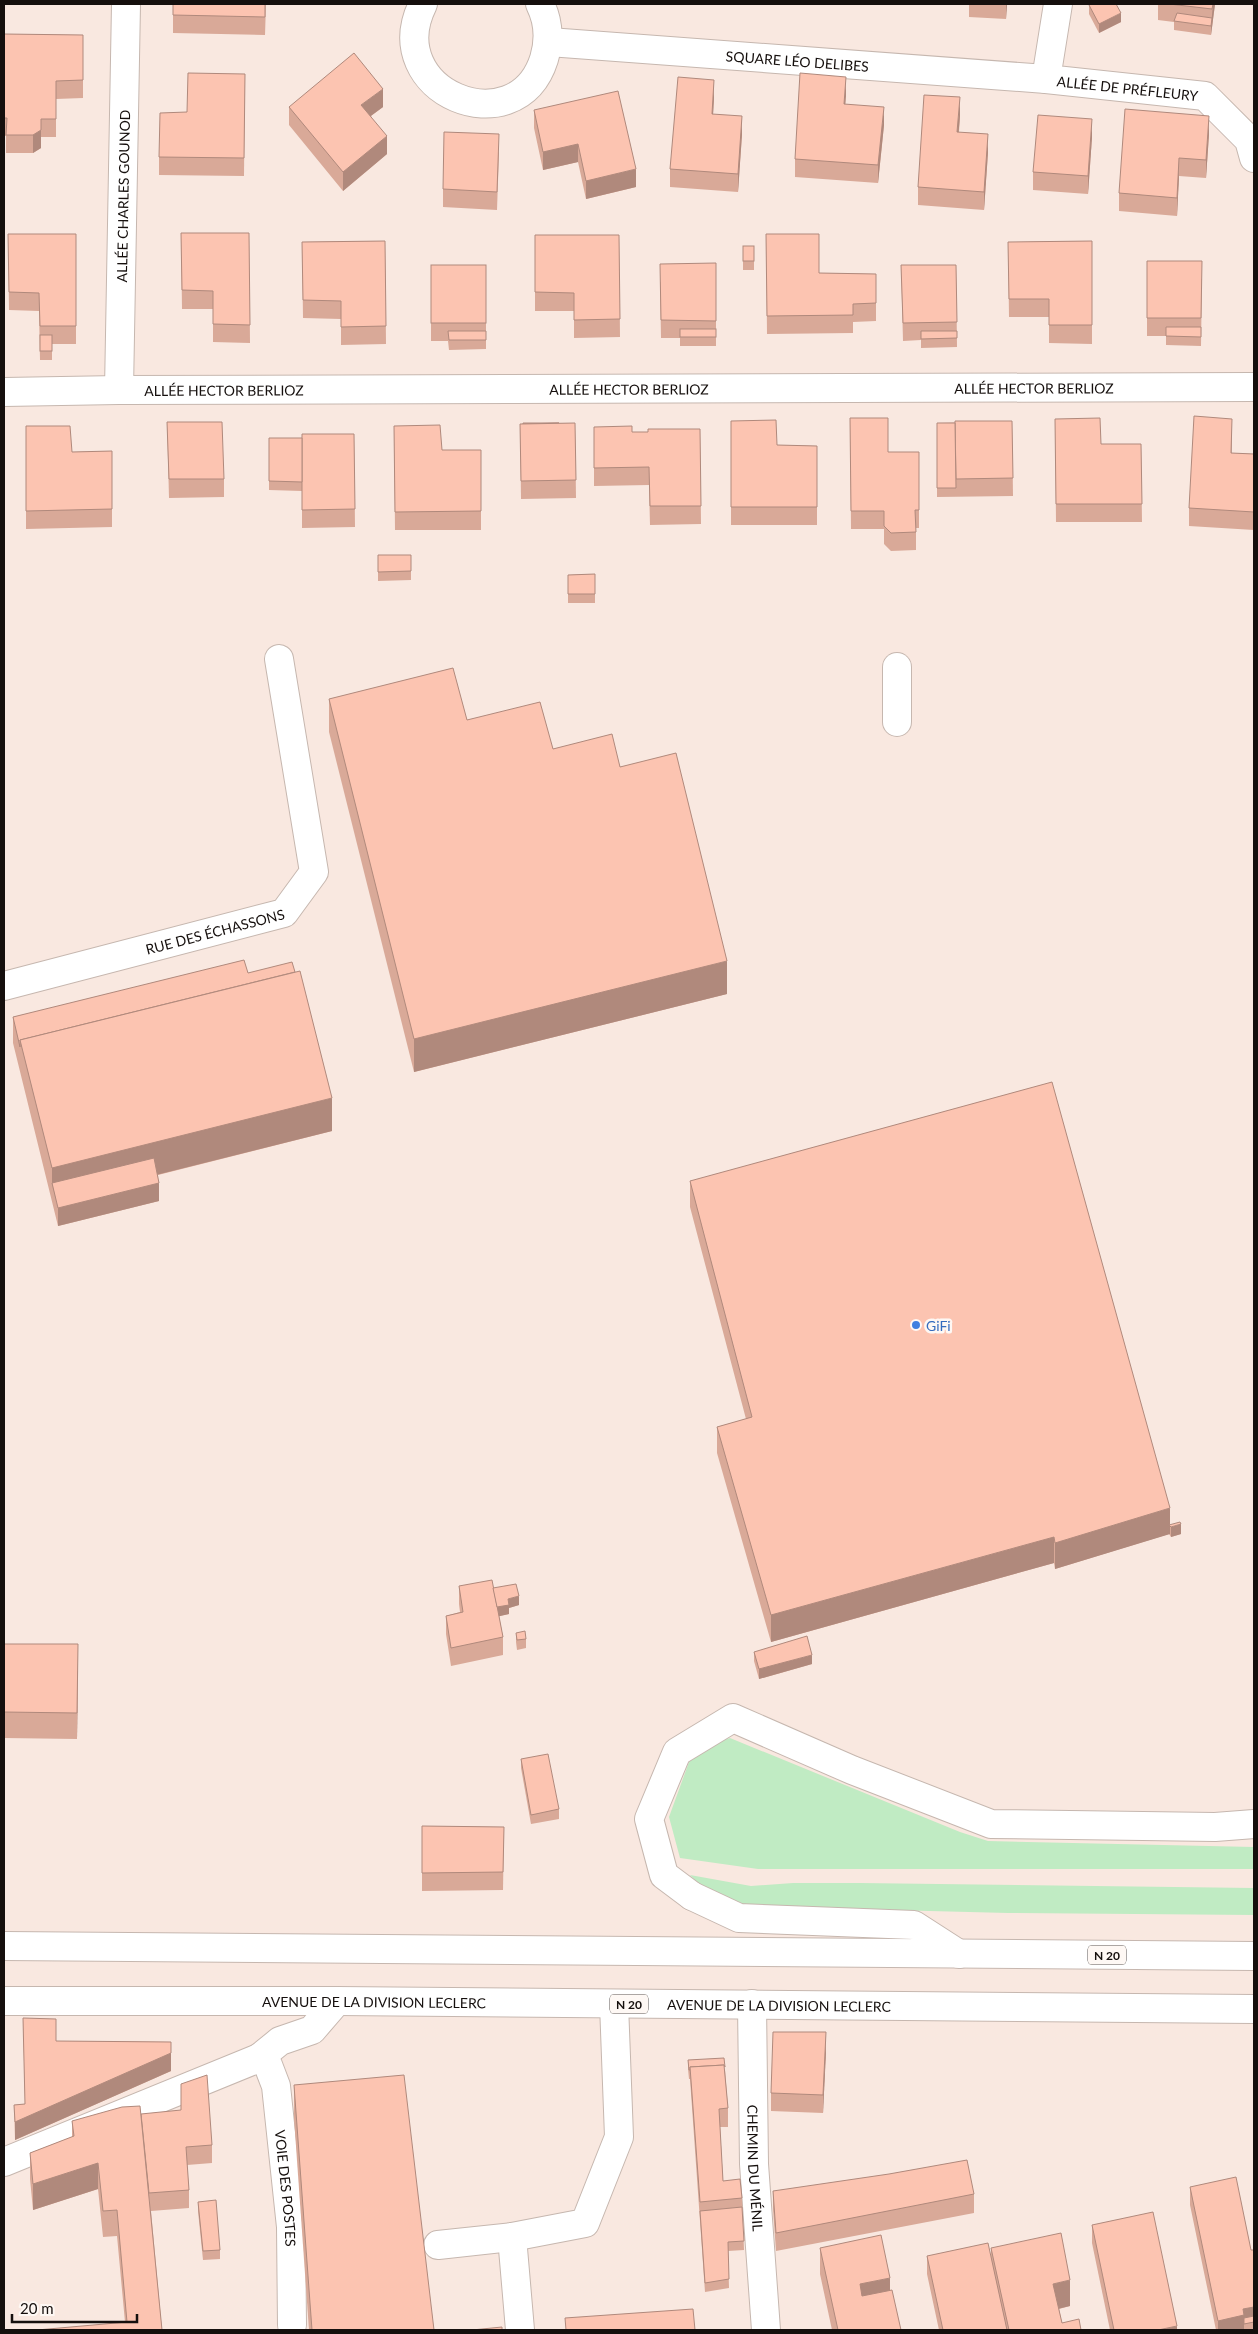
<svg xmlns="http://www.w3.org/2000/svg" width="1258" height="2334" font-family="Lato,sans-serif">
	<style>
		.green { fill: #c0ebc3 }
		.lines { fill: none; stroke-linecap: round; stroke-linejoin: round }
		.minor-casing { stroke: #c6b7af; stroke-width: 30 }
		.major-casing { stroke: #c6b7af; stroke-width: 30 }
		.minor { stroke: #fff; stroke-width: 28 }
		.major { stroke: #fff; stroke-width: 28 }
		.wall { fill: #d9a998 }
		.shaded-wall { fill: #b0897c }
		.building { fill: #fcc4b1; stroke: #b0897c }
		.shop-dot { fill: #3f7fe0; stroke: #fef8f4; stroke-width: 2 }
		.labels { text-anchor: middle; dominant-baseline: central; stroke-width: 5; stroke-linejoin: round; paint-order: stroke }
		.shield { fill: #fef8f4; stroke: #5b5552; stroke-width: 1 }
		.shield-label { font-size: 12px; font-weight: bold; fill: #150f0d }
		.street-label { font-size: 14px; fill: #150f0d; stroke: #fef8f4 }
		.shop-label { font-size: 14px; fill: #366cbe; stroke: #fef8f4; text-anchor: start }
	</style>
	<rect width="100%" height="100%" fill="#f9e8e0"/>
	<g class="green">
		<path d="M730,1738L960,1832L988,1841L1254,1847V1869H758L680,1858L669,1817L689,1762L708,1745Z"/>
		<path d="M690,1875L751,1886L793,1883H860L1254,1888V1915L1008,1913L772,1907L729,1903L705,1891Z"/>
	</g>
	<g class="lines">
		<defs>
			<g id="minor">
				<path d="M423,4C379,92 516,147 544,59C550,39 549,22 540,4"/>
				<path id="s1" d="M1058,4L1046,79L1205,96L1249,140L1254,158"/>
				<path id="s2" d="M549,42L1046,79"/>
				<path id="s3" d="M119,390L126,4"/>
				<path id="s4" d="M4,392L119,390L1254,387"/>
				<path d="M897,667V722"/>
				<path id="s5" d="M4,986L284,913L314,872L279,659"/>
				<path d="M692,1896L664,1875L649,1819L677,1752L733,1718L852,1770L991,1824L1215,1827L1254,1824"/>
				<path id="s6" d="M752,2004L754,2164L766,2330"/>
				<path d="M259,2058L280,2041L312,2030L337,2001"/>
				<path id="s7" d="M4,2162L259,2058L268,2065L276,2086L291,2227L292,2325"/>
				<path d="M512,2237L520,2330"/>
				<path d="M438,2245L512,2237L585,2223L619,2137L614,2004"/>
			</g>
			<g id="major">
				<path d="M692,1896L739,1918L914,1925L959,1954"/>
				<path d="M4,1946L1254,1956"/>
				<path id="s8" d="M4,2001H337L1254,2009"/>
			</g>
		</defs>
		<use href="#minor" class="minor-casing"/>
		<use href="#major" class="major-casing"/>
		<use href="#minor" class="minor"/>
		<use href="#major" class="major"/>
	</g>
	<g class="wall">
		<path d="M173,4H266L265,35L173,33Z"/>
		<path d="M762,4H778V5Z"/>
		<path d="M969,4H1007L1006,19L969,17Z"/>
		<path d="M1158,4H1215L1211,35L1174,30V22L1158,20Z"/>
		<path d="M1089,5L1121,22L1099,33L1089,14Z"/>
		<path d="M4,34L83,35V98L56,99V137H41V148L33,153H6V136H4Z"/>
		<path d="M245,74L244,176L159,175V157L187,112Z"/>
		<path d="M846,95L845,104L884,125L878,183L795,177V159Z"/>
		<path d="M714,98L713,114L742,134L738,192L670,187V169Z"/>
		<path d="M289,107H383L371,116L387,154L343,191L289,125Z"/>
		<path d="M534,110L636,187L586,199L578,162L543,170L534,128Z"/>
		<path d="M960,116L959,132L988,152L984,210L918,205V187Z"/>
		<path d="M1209,134L1206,178L1179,176L1177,216L1119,211V193Z"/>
		<path d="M1092,137L1088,194L1033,190V172Z"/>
		<path d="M499,152L497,210L443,207V189Z"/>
		<path d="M181,233H249L250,343L213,342V309H182Z"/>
		<path d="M8,234H76V344H52V360H40L39,311L9,310Z"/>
		<path d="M766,234L819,273L876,274V321L853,322V333L767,334Z"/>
		<path d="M535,235H619L620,337L574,338V311H535Z"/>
		<path d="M385,241L386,344L341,345V319L303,318L302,242Z"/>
		<path d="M1092,241V344L1049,343V317H1009L1008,242Z"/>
		<rect x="743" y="246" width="11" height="24"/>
		<path d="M1147,261L1202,279L1201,346L1166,345V336H1147Z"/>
		<path d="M716,263V346H680V338H661L660,282Z"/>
		<path d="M431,265H486V349L449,350L448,341H431Z"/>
		<path d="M901,265H956L957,347L921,348V340L903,341Z"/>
		<path d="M850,418L888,452H919V528H916V550L891,551L884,544V529H851Z"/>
		<path d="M1055,419L1101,444H1141L1142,522H1056Z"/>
		<path d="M731,421L777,445L817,446V525H731Z"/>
		<path d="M1012,421L1013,496L937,497V423Z"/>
		<path d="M167,422L224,479V497L169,498Z"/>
		<path d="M575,423L576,498L521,499L520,424Z"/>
		<path d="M26,426L72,452L112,451V527L26,529Z"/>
		<path d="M394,426L442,450H481V530H395Z"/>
		<path d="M594,427L632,432H648L700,429L701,524L650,525L649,485L594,486Z"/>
		<path d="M354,434L355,527L302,528V491L269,490V438H302Z"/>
		<path d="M1232,437L1231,453L1254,454V530L1189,526V508Z"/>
		<path d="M378,555H411V580L378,581Z"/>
		<path d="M595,574V603H568V575Z"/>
		<path d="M329,699L467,720L553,749L620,767L727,994L414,1072L329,732Z"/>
		<path d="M248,973L332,1131L158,1175L159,1201L58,1226L13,1043V1017Z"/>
		<path d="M690,1181L1170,1525L1181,1534L1171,1537L1169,1534L1055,1569L1054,1563L771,1642L717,1453V1427L746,1419L690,1207Z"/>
		<path d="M459,1586L493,1588L519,1605L509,1608V1614L499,1616L503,1637V1655L451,1666L446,1634V1616L460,1612L459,1604Z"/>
		<path d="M516,1633L526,1639V1648L517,1650L516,1642Z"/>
		<path d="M4,1644L78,1671L77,1739L4,1738Z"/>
		<path d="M754,1652L812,1664L759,1679L754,1661Z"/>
		<path d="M521,1759L559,1809V1819L531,1824L521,1768Z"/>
		<path d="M422,1826L504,1827L503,1890L422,1891Z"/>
		<path d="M23,2018L56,2041L171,2042V2071L15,2140L14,2105L25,2104Z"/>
		<path d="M826,2051L823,2113L771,2111V2093Z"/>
		<path d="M688,2060L725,2070L728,2108V2127H720L723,2181L742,2198L744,2250L728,2251L729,2288L705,2292L690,2079H689L688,2069Z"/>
		<path d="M294,2085L434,2330H309L294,2118Z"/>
		<path d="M141,2114L212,2145V2163L187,2165L189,2190V2208L151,2211L162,2330L125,2322L117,2236L103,2237L98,2189L33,2210L30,2179V2153L72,2137V2121Z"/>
		<path d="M1190,2187L1251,2250H1254V2330H1216L1190,2205Z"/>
		<path d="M773,2191L974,2194V2213L776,2251L773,2209Z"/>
		<path d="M198,2202L220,2250V2259L203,2260L198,2211Z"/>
		<path d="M1092,2225L1177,2330H1110L1092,2243Z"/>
		<path d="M820,2248L890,2290L901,2330H832L820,2274Z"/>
		<path d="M991,2248L1070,2306L1059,2309L1062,2323L1081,2330H939L927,2274V2256L991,2258Z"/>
	</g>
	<g class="shaded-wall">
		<path d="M1006,4H1007L1006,19Z"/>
		<path d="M1213,4H1215L1211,35V26Z"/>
		<path d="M1121,13V22L1099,33V24Z"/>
		<path d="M846,77V95L844,122V104Z"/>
		<path d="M714,80V98L712,132V114Z"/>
		<path d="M383,89V107L361,123V105Z"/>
		<path d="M960,97V116L957,150V132Z"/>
		<path d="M884,107V125L878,183V165Z"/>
		<path d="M742,116V134L738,192V174Z"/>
		<path d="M1209,116V134L1206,178V160Z"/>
		<path d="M1092,119V137L1088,194V176Z"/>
		<path d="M41,130V148L33,153V135Z"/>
		<path d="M988,134V152L984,210V192Z"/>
		<path d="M387,136V154L343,191V172Z"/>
		<path d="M578,144V162L543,170V152Z"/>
		<path d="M1179,158V176L1177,216V198Z"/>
		<path d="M636,169V187L586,199V181Z"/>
		<path d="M1232,419V437L1231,471V453Z"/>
		<path d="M727,961V994L414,1072V1039Z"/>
		<path d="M332,1098V1131L56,1200L52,1183V1201V1168Z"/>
		<path d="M159,1183V1201L58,1226V1208Z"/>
		<path d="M1170,1508V1534L1055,1569V1543Z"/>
		<path d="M1181,1524V1534L1171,1537V1527Z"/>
		<path d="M1054,1537V1563L771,1642V1615Z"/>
		<path d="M519,1596V1605L509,1608V1614L496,1617V1608L508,1599Z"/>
		<path d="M78,1644V1671L77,1739V1713Z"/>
		<path d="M812,1655V1664L759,1679V1669Z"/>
		<path d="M826,2032V2051L823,2113V2095Z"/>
		<path d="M171,2053V2071L15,2140V2122Z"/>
		<path d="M98,2163V2189L33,2210V2184Z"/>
		<path d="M890,2278V2304L860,2310V2284Z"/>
		<path d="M1070,2280V2306L1053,2310V2284Z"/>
		<path d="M1254,2307V2322L1244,2324V2330H1218V2321L1243,2309Z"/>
		<path d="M1177,2326V2330H1158Z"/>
	</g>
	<g class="building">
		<path d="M173,4H265V17L173,15Z"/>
		<path d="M1091,4H1116L1121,13L1099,24L1089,5Z"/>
		<path d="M1169,4H1213L1212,9Z"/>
		<path d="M1177,13L1212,18L1211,26L1174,21Z"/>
		<path d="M4,34L83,35V80L56,81V119H41V130L33,135H6L7,118H4Z"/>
		<path d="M354,53L383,89L361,105L387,136L343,172L289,107Z"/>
		<path d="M188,73L245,74L244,158L159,157L160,113L187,112Z"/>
		<path d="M800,73L846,77L844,104L884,107L878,165L795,159Z"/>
		<path d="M678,77L714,80L712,114L742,116L738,174L670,169Z"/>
		<path d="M618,91L636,169L586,181L578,144L543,152L534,110Z"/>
		<path d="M924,95L960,97L957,132L988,134L984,192L918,187Z"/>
		<path d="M1125,109L1209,116L1206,160L1179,158L1177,198L1119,193Z"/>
		<path d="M1038,115L1092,119L1088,176L1033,172Z"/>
		<path d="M444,132L499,134L497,192L443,189Z"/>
		<path d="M181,233H249L250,325L213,324V291L182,290Z"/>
		<path d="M8,234H76V326H40L39,293L9,292Z"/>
		<path d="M766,234H819V273L876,274V303L853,304V315L767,316Z"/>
		<path d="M535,235H619L620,319L574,320V293L535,292Z"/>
		<path d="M385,241L386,326L341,327V301L303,300L302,242Z"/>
		<path d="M1092,241V325H1049V299H1009L1008,242Z"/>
		<rect x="743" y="246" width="11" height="15"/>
		<path d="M1147,261H1202L1201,318H1147Z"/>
		<path d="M716,263V321L661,320L660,264Z"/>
		<rect x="431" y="265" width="55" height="58"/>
		<path d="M901,265H956L957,322L903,323Z"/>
		<path d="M1166,327H1201V337L1166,336Z"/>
		<rect x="680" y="329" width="36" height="8"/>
		<path d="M448,331H486V340H449Z"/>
		<path d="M921,331H957V338L921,339Z"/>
		<rect x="40" y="335" width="12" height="16"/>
		<path d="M1194,416L1232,419L1231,453L1254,454V512L1189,508Z"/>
		<path d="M850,418H888V452H919V510H915L916,532L891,533L884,526V511H851Z"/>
		<path d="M1100,418L1101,444H1141L1142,504H1056L1055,419Z"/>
		<path d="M776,420L777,445L817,446V507H731V421Z"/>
		<path d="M955,421H1012L1013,478L956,479Z"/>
		<path d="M167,422H222L224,479H169Z"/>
		<path d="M523,423H559L523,424Z"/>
		<path d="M575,423L576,480L521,481L520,424Z"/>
		<path d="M937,423H955L956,488H937Z"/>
		<path d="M440,425L442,450H481V511L395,512L394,426Z"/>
		<path d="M26,426H70L72,452L112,451V509L26,511Z"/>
		<path d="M632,426V432H648V429H700L701,506H650L649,467L594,468V427Z"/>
		<path d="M302,434H354L355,509L302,510Z"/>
		<path d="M269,438H302V482L269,481Z"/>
		<path d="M378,555H411V571L378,572Z"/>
		<path d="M595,574V594H568V575Z"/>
		<path d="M453,668L467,720L540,702L553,749L612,734L620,767L676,753L727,961L414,1039L329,699Z"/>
		<path d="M244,960L248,973L292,962L295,972L20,1040V1047L13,1017Z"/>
		<path d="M300,971L332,1098L52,1168L20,1040Z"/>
		<path d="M1052,1082L1170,1508L1055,1543L1054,1537L771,1615L717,1427L752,1417L690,1181Z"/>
		<path d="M154,1158L159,1183L58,1208L52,1183Z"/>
		<path d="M1180,1522L1181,1524L1171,1527L1169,1525Z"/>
		<path d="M492,1580L503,1637L451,1648L446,1616L463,1612L459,1586Z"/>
		<path d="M516,1584L519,1596L508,1599L509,1605L497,1607L493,1588Z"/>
		<path d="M525,1631L526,1639L517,1640L516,1633Z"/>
		<path d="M807,1636L812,1655L759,1669L754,1652Z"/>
		<path d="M4,1644H78L77,1713L4,1712Z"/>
		<path d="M548,1754L559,1809L531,1815L521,1759Z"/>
		<path d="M422,1826L504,1827L503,1872L422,1873Z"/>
		<path d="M23,2018L56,2019V2041L171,2042V2053L15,2122L14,2105L25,2104Z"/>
		<path d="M773,2032H826L823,2095L771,2093Z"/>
		<path d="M724,2058L725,2067L724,2065L690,2067V2070H689L688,2060Z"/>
		<path d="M724,2065L728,2108L719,2109L723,2181L740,2179L742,2198L700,2202L690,2067Z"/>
		<path d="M207,2075L212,2145L186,2147L189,2190L149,2193L141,2114L181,2110V2084Z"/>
		<path d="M404,2075L434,2330H312L294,2085Z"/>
		<path d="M140,2106L162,2330H37L127,2322L117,2210L103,2211L98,2163L33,2184L30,2153L74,2136L72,2121L122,2107Z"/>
		<path d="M967,2160L974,2194L776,2233L773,2191L889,2174Z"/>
		<path d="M1236,2177L1251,2250H1254V2307L1243,2309L1244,2315L1218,2321L1190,2187Z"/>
		<path d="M216,2200L220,2250L203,2251L198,2202Z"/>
		<path d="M742,2207L744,2241L728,2242L729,2279L705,2283L700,2211Z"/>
		<path d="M1153,2212L1177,2326L1158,2330H1114L1092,2225Z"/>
		<path d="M1061,2233L1070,2280L1053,2284L1062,2323L1079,2319L1081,2330H1009L991,2248Z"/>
		<path d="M881,2235L890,2278L860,2284L862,2296L892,2290L901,2330H838L820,2248Z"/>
		<path d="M988,2243L1007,2330H943L927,2256Z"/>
		<path d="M693,2309L695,2330H566L565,2318Z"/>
		<path d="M1254,2316V2322L1244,2324V2318Z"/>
		<path d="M502,2327V2330H472Z"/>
	</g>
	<circle class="shop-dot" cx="916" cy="1325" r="5"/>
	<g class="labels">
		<g class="shield">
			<rect x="1088" y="1945.5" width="38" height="19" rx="4"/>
			<rect x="610" y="1994.5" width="38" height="19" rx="4"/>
		</g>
		<g class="shield-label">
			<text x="1107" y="1955">N 20</text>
			<text x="629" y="2004">N 20</text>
		</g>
		<g class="street-label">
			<text stroke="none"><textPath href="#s2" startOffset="249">SQUARE LÉO DELIBES</textPath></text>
			<text stroke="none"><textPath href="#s1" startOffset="158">ALLÉE DE PRÉFLEURY</textPath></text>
			<text stroke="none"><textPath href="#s3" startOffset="194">ALLÉE CHARLES GOUNOD</textPath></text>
			<text stroke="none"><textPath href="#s4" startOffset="1030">ALLÉE HECTOR BERLIOZ</textPath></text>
			<text stroke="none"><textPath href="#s4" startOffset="220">ALLÉE HECTOR BERLIOZ</textPath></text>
			<text stroke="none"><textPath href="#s4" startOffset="625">ALLÉE HECTOR BERLIOZ</textPath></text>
			<text stroke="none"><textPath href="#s5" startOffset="218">RUE DES ÉCHASSONS</textPath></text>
			<text stroke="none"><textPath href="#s8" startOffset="370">AVENUE DE LA DIVISION LECLERC</textPath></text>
			<text stroke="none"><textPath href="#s8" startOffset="775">AVENUE DE LA DIVISION LECLERC</textPath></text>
			<text stroke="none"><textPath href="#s6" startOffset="164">CHEMIN DU MÉNIL</textPath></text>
			<text stroke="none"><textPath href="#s7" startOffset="412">VOIE DES POSTES</textPath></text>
		</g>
		<g class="shop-label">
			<text x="926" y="1325">GiFi</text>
		</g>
	</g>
	<rect width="1258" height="2334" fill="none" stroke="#150f0d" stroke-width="10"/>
	<path d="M12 2314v8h125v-8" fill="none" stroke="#150f0d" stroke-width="2.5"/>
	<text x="20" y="2314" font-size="15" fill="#150f0d" stroke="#fef8f4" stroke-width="4" paint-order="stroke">20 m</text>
</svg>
